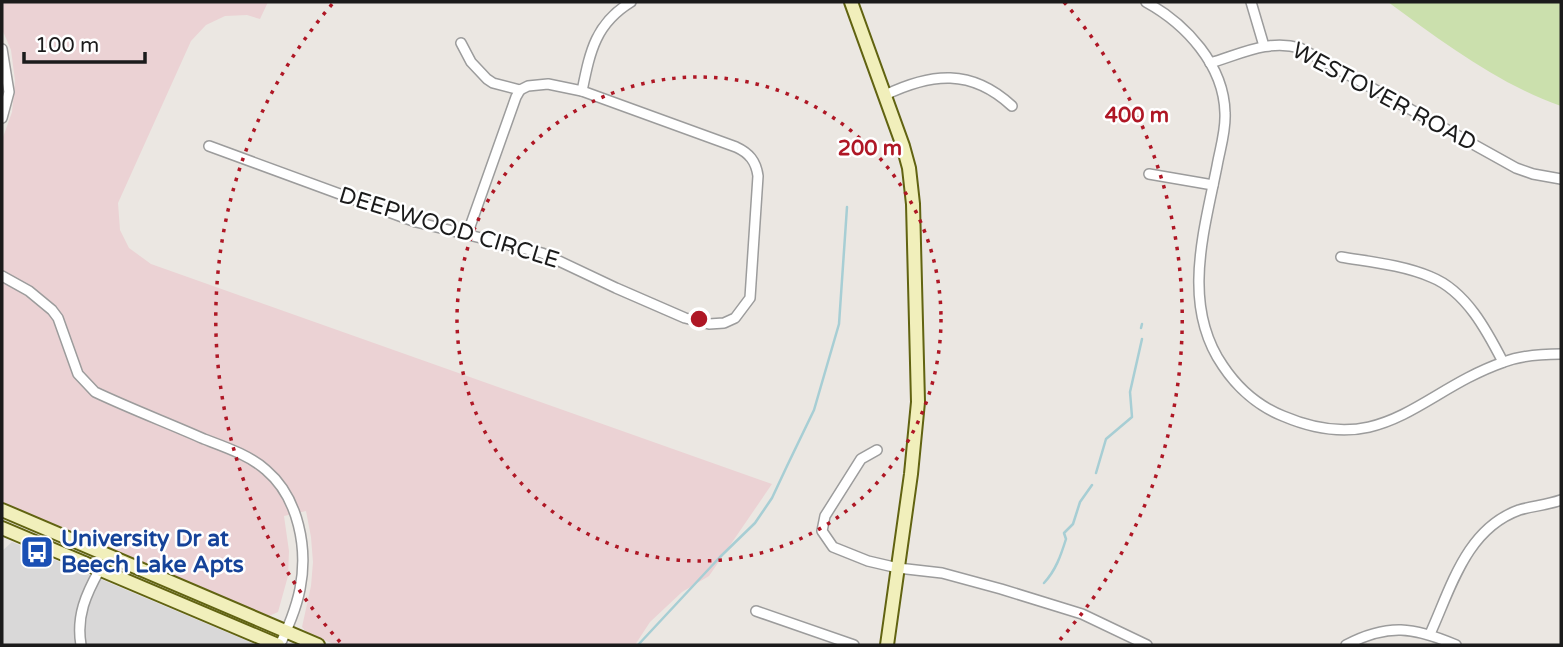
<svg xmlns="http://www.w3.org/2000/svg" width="1563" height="647" font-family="'Varela Round',sans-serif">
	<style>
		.residential { fill: #d9d8d8 }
		.commercial { fill: #ebd2d4 }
		.grass { fill: #cbe0ad }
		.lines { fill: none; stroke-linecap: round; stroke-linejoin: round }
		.stream { stroke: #a7ced4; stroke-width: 2.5 }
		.street-casing { stroke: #9c9c9c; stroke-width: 12 }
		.secondary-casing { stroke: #616311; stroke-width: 16 }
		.street { stroke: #fff; stroke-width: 9 }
		.secondary { stroke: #f1efbb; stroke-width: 12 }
		.ring { fill: none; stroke: #af1725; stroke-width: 3.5; stroke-dasharray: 3.5 7 }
		.labels { text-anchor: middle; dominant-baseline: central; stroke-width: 5; stroke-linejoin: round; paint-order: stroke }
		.street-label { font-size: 23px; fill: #1b1b1b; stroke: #fff }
		.transit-label { font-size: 23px; font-weight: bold; fill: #164399; stroke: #fff; text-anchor: start }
		.centre { fill: #af1725; stroke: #fff; stroke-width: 3.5 }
		.ring-label { font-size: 21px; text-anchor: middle; font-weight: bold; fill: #af1725; stroke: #fff; stroke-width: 5; stroke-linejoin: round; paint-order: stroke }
	</style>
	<rect width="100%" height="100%" fill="#ebe7e2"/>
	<path class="residential" d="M12,542L24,547L257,645H2V551Z"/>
	<path class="commercial" d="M2,2H268L260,19L247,15L225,16L206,25L191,41L118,203L120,230L129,248L151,264L772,484L709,576L682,592L650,622L635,645H336L307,633L302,627L311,586L313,562L311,537L306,511L284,516L289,551L288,576L278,612L269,616L2,503V140L12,112L15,81L11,50L2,29Z"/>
	<path class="grass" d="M1388,2H1561V106C1496,83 1443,42 1388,2Z"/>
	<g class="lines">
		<g class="stream">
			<path d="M1141,328L1142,324"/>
			<path d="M1096,473L1106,439L1132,417L1130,392L1142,339"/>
			<path d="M1044,583C1056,570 1061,555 1066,539L1064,533L1073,524L1080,502L1092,485"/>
			<path d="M638,645L720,557L755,523L772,498L787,466L814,410L839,324L847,207"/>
		</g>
		<defs>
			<g id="street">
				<path d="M1146,2C1186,24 1224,65 1225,113C1226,131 1220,149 1217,166C1204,232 1181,305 1223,366C1237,387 1258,406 1283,416C1384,459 1420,391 1504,362C1522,355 1542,354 1561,354"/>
				<path d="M1251,2L1264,46"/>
				<path d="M2,49L9,92L2,118"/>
				<path d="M1210,63C1241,54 1268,39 1300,48L1516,168L1533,174L1561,179"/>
				<path d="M582,91C590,52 595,24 631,2"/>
				<path d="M885,95C931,73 971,68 1012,106"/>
				<path d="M209,146L416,222L542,253L616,288L685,318L709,324L724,323L735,318L750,298L758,176C756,161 749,153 736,147L582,91L548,84L528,86L520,90L493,83L487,79L471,62L461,43"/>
				<path d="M1149,174L1213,185"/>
				<path d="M467,235L516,97L520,90"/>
				<path d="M1341,257C1371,262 1403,265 1431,277C1466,291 1487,331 1503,362"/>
				<path d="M2,276L29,291L52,310L58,318L78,374L95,392C131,409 168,423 204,439C225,447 249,455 266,470C299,498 308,549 300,589C296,609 288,627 280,645"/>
				<path d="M877,450L861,459L825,516L822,531L833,547L868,561L898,568L942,573L1001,589L1082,614L1147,645"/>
				<path d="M756,611L854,645"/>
				<path d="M1430,634C1451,588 1466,529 1519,510C1533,506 1547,505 1561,500"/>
				<path d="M81,645C76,616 86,594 100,569"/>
				<path d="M1346,645C1388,623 1414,627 1456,645"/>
			</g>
			<g id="secondary">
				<path d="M851,2L903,146L909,168L913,204L918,402L911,474L887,645"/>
				<path d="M2,510L318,645"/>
				<path d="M2,528L278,645"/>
			</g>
		</defs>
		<use href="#street" class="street-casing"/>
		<use href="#secondary" class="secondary-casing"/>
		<use href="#street" class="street"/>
		<use href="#secondary" class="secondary"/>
	</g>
	<g class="ring">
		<circle cx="699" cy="319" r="242"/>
		<path d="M340 642A483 483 0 0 1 334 2M1064 2A483 483 0 0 1 1058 642"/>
	</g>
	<defs>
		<symbol id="bus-square" viewBox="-11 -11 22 22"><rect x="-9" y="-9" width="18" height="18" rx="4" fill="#1a4fb4" stroke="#fff"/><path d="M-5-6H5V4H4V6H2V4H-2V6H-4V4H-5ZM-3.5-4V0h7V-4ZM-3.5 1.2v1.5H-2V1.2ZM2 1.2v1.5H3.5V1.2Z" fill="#fff"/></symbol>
	</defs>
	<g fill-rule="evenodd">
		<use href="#bus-square" x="18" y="533" width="38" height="38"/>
	</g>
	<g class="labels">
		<g class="street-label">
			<text transform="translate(1384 97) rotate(28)">WESTOVER ROAD</text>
			<text transform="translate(449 228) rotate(17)">DEEPWOOD CIRCLE</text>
		</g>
		<g class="transit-label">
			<text x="61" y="539">University Dr at<tspan x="61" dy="26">Beech Lake Apts</tspan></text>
		</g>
	</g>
	<circle cx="699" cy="319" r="10" class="centre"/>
	<g class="ring-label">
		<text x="1137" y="122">400 m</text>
		<text x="870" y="155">200 m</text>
	</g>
	<rect width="1563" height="647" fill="none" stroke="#1b1b1b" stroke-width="7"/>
	<path d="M24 52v10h121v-10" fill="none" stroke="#1b1b1b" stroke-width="3.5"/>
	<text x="35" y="52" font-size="21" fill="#1b1b1b" stroke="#ffffff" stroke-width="5" paint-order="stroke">100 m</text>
</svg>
